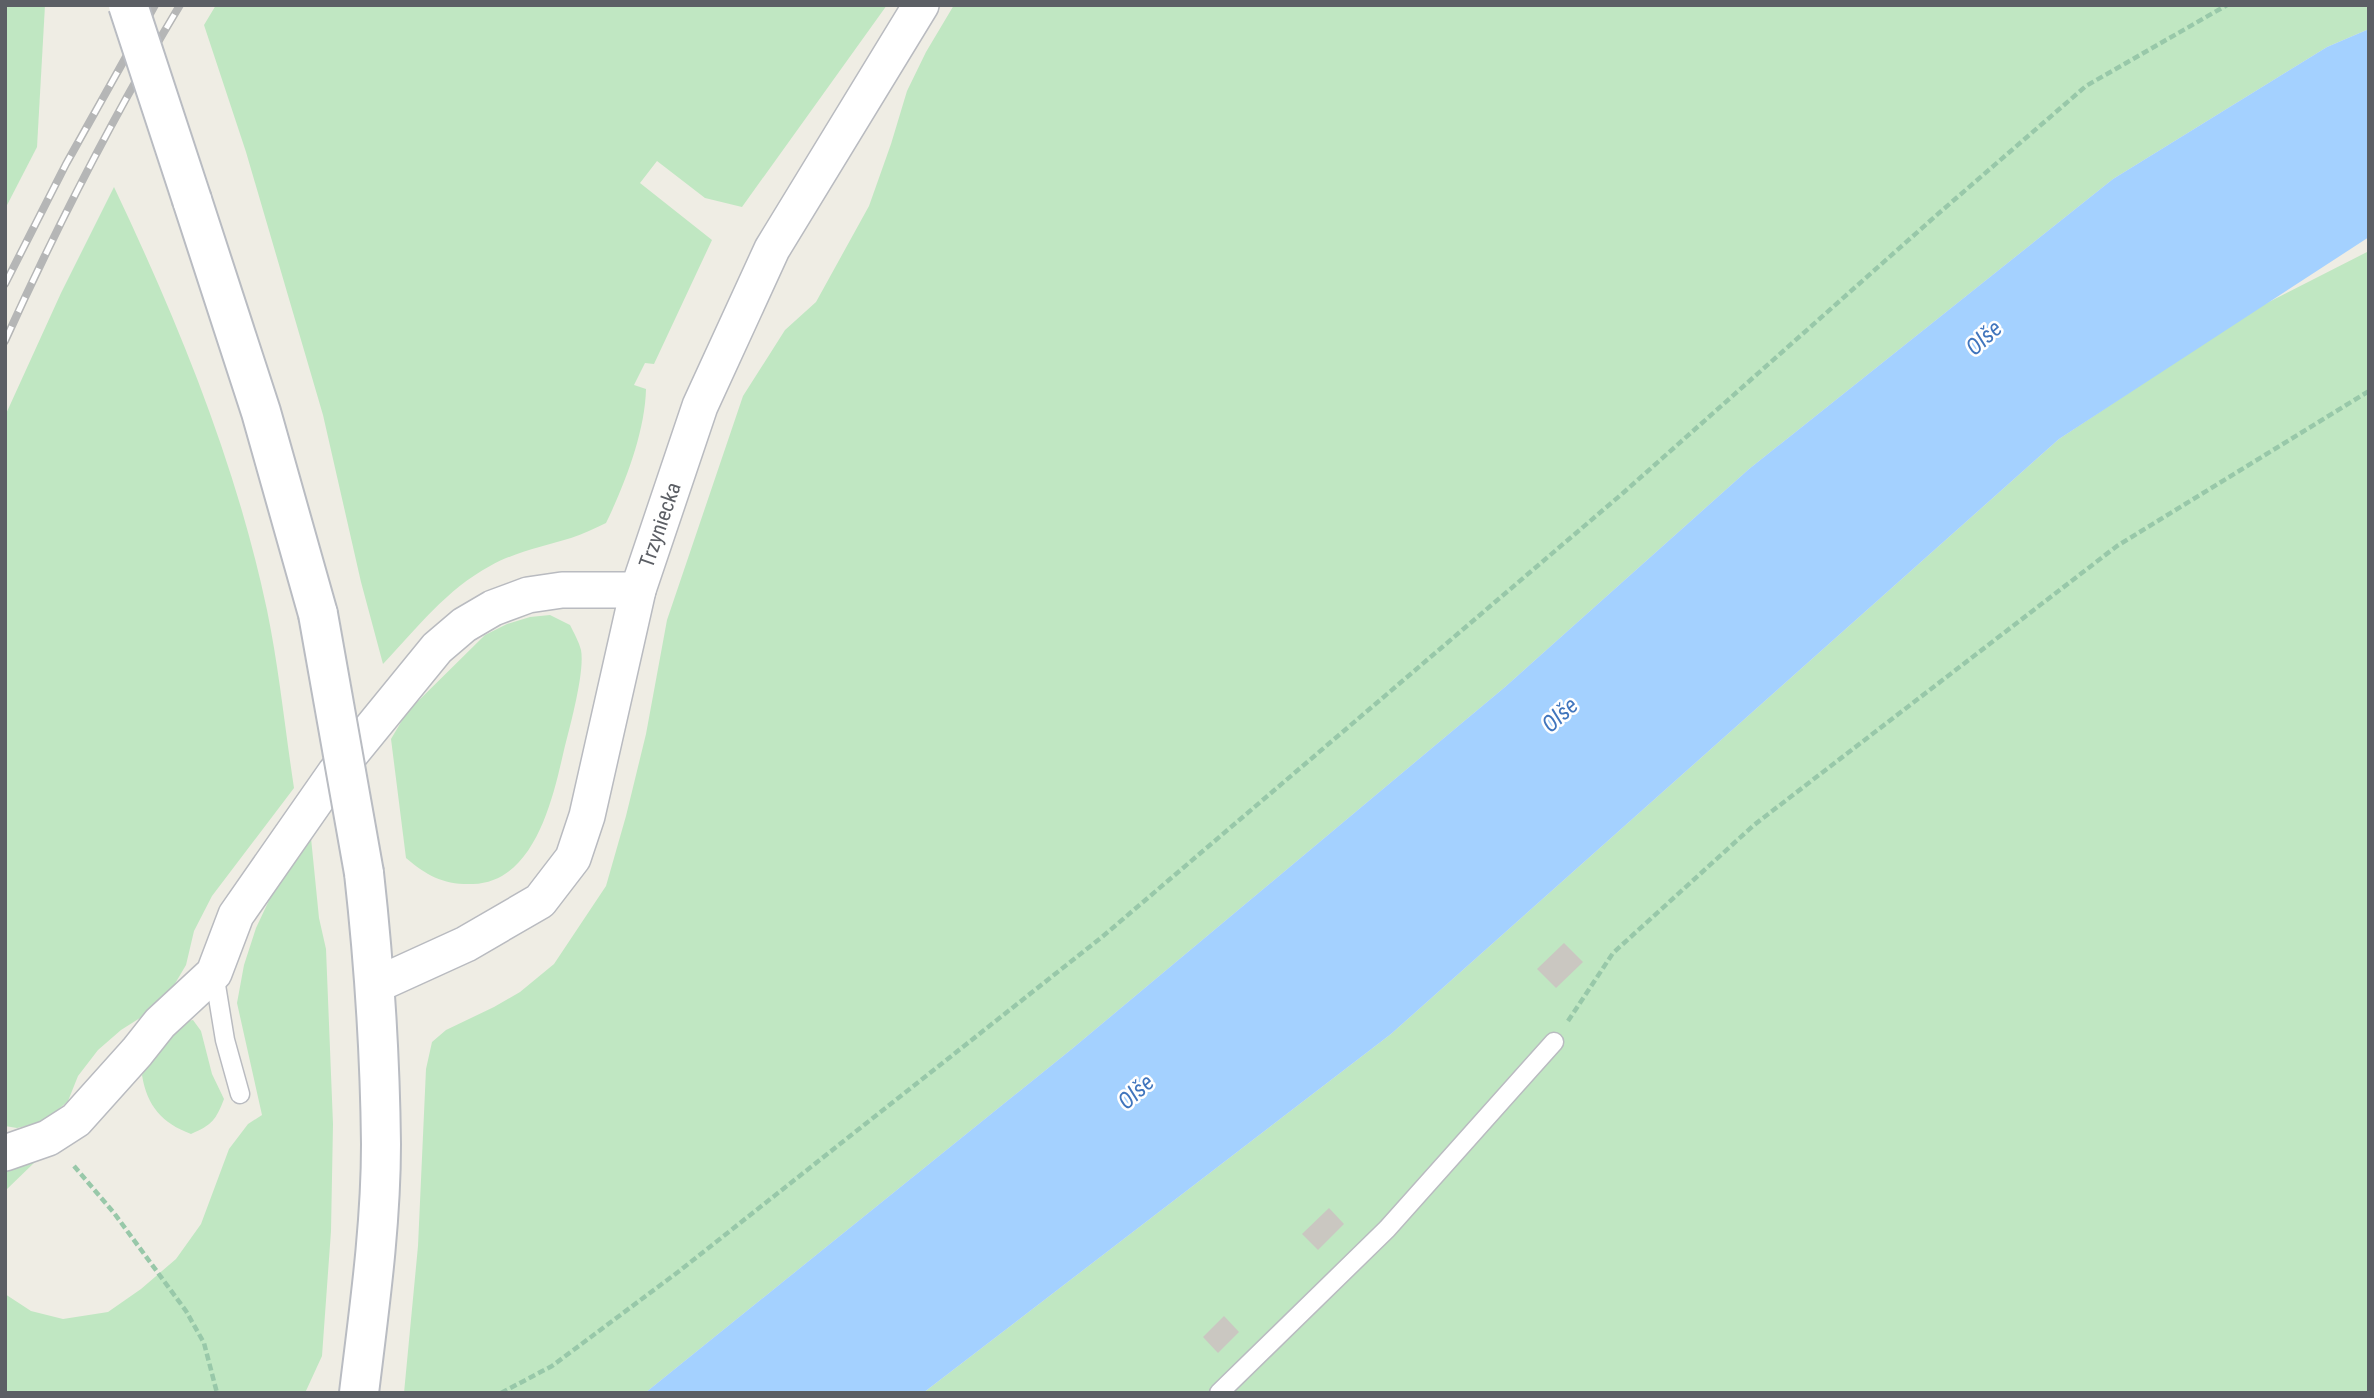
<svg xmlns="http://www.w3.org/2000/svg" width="2374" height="1398" font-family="'Roboto Condensed',sans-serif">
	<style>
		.green { fill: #c0e7c2 }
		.water { fill: #a4d1ff }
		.building { fill: #cac7c1 }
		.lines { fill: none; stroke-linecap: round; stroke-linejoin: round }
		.service-casing { stroke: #b9bbc0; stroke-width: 21 }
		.minor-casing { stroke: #b9bbc0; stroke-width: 38 }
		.secondary-casing { stroke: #b9bcc2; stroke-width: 42 }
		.path { stroke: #98c8a9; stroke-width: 4.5; stroke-dasharray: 7 3.5; stroke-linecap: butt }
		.service { stroke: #fff; stroke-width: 18 }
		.minor { stroke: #fff; stroke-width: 35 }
		.secondary { stroke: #fff; stroke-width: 38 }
		.rail-casing { stroke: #b5b6b6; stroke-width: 8 }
		.rail { stroke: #fff; stroke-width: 5; stroke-dasharray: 16; stroke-linecap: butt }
		.secondary-bridge-casing { stroke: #b9bcc2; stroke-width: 42; stroke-linecap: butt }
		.secondary-bridge { stroke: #fff; stroke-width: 38 }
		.labels { text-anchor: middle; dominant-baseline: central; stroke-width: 5; stroke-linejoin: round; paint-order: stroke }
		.street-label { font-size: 21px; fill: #5c5f65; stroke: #fff }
		.water-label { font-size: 23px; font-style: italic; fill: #4075bd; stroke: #fff }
	</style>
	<rect width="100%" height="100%" fill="#efede4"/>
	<g class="green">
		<path d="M5,5H45L37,147L5,209Z"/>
		<path d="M216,5H887L742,207L705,198L657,161L640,183L712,240L654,364L645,363L634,385L646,389C645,432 625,484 606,523C595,528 583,534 571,538C544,546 515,552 490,566C447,589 416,629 383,664L361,582L323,415L246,152L204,25Z"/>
		<path d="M954,5H2369V29L2327,47L2113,179L1749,469L1505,687L1073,1048L645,1393H404L418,1246L426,1069L432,1042L446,1030L494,1007L520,992L554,964L606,886L626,816L646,734L667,620L743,396L785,330L816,302L869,206L891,144L907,91L926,52Z"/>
		<path d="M114,187C178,322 236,463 267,610C279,668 285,729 294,788L212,896L194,931L186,965L173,987L151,1011L121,1030L98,1050L78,1076L68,1101L44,1122L17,1128L5,1126V416L61,293Z"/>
		<path d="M2369,251V1393H923L1391,1034L2059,439L2257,308Z"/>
		<path d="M550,615L570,625C574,633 579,642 581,650C585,672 570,726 564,750C553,798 535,882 473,884C444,885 427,876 406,858L391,739L407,712L485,635L507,624L530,617Z"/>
		<path d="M311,838L319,918L326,949L333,1124L331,1231L322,1356L305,1393H5V1294L31,1311L63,1319L108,1312L141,1289L176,1259L201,1224L229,1149L248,1124L262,1115L237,1003L244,965L256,928L272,894Z"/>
		<path d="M193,1020L201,1031L212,1074L224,1099C216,1120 212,1125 191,1134C162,1123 147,1106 142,1075L179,1023Z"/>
		<path d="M36,1161L5,1191V1167Z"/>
	</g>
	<path class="water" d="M2369,29V237L2059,439L1391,1034L923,1393H645L1073,1048L1505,687L1749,469L2113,179L2327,47Z"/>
	<g class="building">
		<path d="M1564,943L1583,962L1556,988L1537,969Z"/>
		<path d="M1329,1208L1344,1224L1318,1250L1302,1234Z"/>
		<path d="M1224,1316L1239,1332L1218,1353L1203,1337Z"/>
	</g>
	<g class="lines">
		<defs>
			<g id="service">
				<path d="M214,973L225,1040L240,1094"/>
				<path d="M1219,1393L1387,1229L1554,1042"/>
			</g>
			<g id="minor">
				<path d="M376,985L466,944L540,901L573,858L587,816L638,590L700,406L772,249L921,5"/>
				<path d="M5,1153L48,1138L76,1120L137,1052L160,1023L214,973L236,915L335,773L437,648L464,625L493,608L528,595L562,590H638"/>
			</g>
			<g id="secondary">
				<path d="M192,200L261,412L318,614"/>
				<path d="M359,1393C369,1310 381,1227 381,1144C380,1053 374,963 364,873"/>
			</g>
		</defs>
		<use href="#service" class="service-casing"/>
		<use href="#minor" class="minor-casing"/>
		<use href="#secondary" class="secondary-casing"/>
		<g class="path">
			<path d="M1568,1021L1613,953L1754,825L2117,546L2369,391"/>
			<path d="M74,1166L114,1213L186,1311L204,1343L217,1393"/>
			<path d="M501,1393L552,1366L678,1272L1102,937L1623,493L1939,213L2086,86L2227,5"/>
		</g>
		<use href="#service" class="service"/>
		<use href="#minor" class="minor"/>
		<use href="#secondary" class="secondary"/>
		<defs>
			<g id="rail">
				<path d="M5,284L66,164L155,5"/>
				<path d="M5,341C57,226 115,113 180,5"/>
			</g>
		</defs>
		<use href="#rail" class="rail-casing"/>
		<use href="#rail" class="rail"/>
		<defs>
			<g id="secondary-bridge">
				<path d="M128,5L192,200"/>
				<path d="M318,614L364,873"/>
			</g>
		</defs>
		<use href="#secondary-bridge" class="secondary-bridge-casing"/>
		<use href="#secondary-bridge" class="secondary-bridge"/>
	</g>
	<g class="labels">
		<g class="street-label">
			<text transform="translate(660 525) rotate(-71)">Trzyniecka</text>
		</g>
		<g class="water-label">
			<text transform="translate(1984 338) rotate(-42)">Olše</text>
			<text transform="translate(1560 715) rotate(-42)">Olše</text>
			<text transform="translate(1136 1092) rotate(-42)">Olše</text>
		</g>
	</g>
	<rect width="2374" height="1398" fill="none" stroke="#5c5f65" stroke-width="14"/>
</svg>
